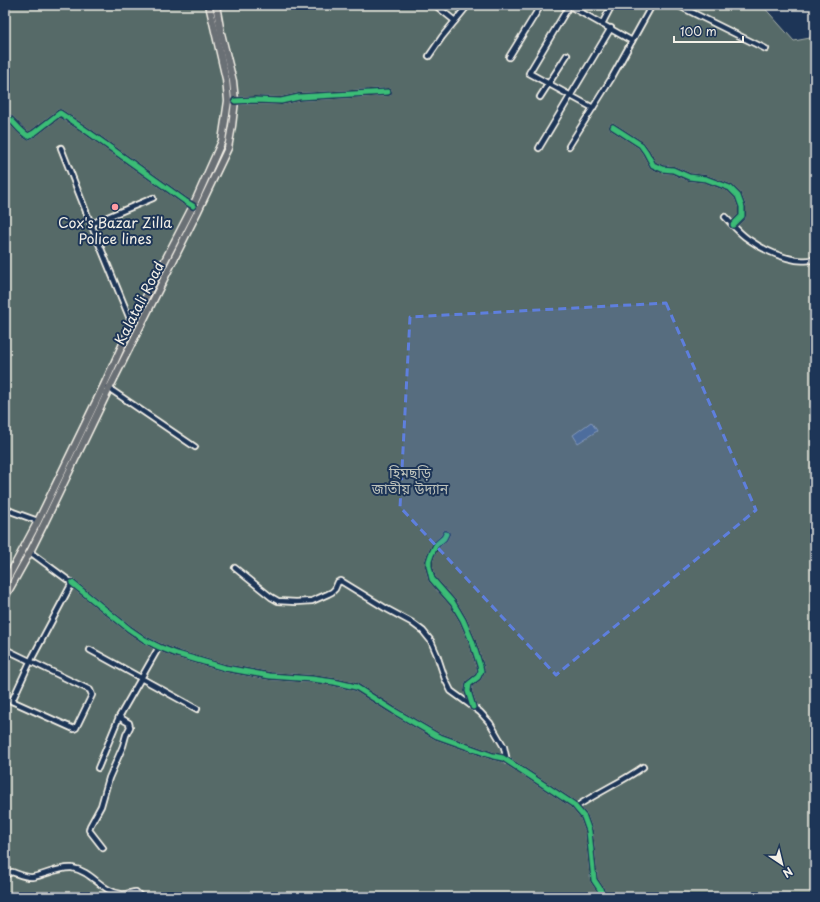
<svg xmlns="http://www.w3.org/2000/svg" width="820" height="902" font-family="'Playpen Sans','Noto Sans Bengali',sans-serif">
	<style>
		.green { fill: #576b67; stroke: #a6aea8 }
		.water { fill: #48698e; stroke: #8d9fb2 }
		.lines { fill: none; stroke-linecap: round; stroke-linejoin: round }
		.minor-casing { stroke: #f4f1e8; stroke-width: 8 }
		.highway-casing { stroke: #f4f1e8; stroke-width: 9 }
		.minor { stroke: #1d3557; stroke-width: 4.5 }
		.highway { stroke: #6b6f75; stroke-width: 6 }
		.cycleway-casing { stroke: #1d3557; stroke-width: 8 }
		.cycleway { stroke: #3abd76; stroke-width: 5 }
		.marked { fill: #5e7fdd; fill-opacity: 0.2; stroke: #5e7fdd; stroke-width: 3; stroke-dasharray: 8 5; stroke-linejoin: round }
		.poi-dot { fill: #ff9aa2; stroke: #1d3557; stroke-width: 1.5 }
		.labels { text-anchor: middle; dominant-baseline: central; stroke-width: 4; stroke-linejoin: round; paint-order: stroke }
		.poi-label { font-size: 14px; fill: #f4f1e8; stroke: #1d3557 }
		.street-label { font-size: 14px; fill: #f4f1e8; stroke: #1d3557 }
		.park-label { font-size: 14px; fill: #bdc2bb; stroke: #1d3557 }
	</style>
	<rect width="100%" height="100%" fill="#1d3557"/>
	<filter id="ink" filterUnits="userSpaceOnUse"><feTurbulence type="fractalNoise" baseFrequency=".025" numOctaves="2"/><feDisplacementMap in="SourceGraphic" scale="8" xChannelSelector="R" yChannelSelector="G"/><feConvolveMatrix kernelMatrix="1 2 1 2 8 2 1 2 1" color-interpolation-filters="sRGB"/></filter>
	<g filter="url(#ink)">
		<path class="green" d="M5,5H762L794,41L810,38L815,22V897H5Z"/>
		<path class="water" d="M591,422L596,429L597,431L578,443L573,435Z"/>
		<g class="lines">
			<defs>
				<g id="minor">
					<path d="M435,5L455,21"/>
					<path d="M568,5L632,41"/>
					<path d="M677,5L766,49"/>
					<path d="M569,6L529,73L593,108"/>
					<path d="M602,24L612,5"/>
					<path d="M429,56L442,37L468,5"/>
					<path d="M509,57L541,5"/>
					<path d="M540,97L567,55"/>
					<path d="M235,101L255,100L281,101L299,97L388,92"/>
					<path d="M5,115C15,122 18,130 28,136L34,133L60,113L84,129L185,201L193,206"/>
					<path d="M613,127L641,145L646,152L653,165L662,169L673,170L689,177L706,179L730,188L738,196L742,207V216L733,225"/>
					<path d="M569,146L611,79L652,5"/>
					<path d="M61,148L91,224L132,324"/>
					<path d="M539,148L611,28"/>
					<path d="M725,217C732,224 739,233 748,239C762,249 779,257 796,260C802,261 809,260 815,260"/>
					<path d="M91,224L153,198"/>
					<path d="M107,387L195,447"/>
					<path d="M5,508L13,512L38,521"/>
					<path d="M446,534L444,538L436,545L431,555L429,561V566L432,579L453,603L463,620L472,641L480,666L481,671L478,677L469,684L468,691L473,707"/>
					<path d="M235,568L271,597L278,601L296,602L312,601L328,594L332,592L335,589L338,582L341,581L385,608L411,622L423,631L431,641L437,655L445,679L451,691L480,712L490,723L504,747L507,761"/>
					<path d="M72,583L129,629L145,640L159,647L177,654L225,668L270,676L312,679L334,682L356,687L394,711L437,736L493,756L503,758L573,804L584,817L589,831L594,880L600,889L603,897"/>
					<path d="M5,649L90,690L92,695L76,728L74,729L5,698"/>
					<path d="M90,650L197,709"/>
					<path d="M12,701L30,662L72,583L30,552"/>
					<path d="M98,768L119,717L159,647"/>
					<path d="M576,807C598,792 622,782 643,767"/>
					<path d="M103,848L89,830L90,826L101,806L109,778L123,746L126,735L130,727L129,723L119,717"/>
					<path d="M5,875L12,872C18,874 26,878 33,877C46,875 58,867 72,868C92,871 102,892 121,894C126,895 131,892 136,892L141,897"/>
				</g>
				<g id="highway">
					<path d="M5,583L38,521L104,385L132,324L193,206L222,141L228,101L226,79L209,5"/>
					<path d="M5,597L30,552L44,524L109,389L198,211L228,148L232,126L235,101L233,81L221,33L216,5"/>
				</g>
			</defs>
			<use href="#minor" class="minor-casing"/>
			<use href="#highway" class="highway-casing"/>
			<use href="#minor" class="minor"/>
			<use href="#highway" class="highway"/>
			<defs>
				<g id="cycleway">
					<path d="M235,101L255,100L281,101L299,97L388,92"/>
					<path d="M5,115C15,122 18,130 28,136L34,133L60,113L84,129L185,201L193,206"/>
					<path d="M613,127L641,145L646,152L653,165L662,169L673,170L689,177L706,179L730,188L738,196L742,207V216L733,225"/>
					<path d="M446,534L444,538L436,545L431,555L429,561V566L432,579L453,603L463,620L472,641L480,666L481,671L478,677L469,684L468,691L473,707"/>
					<path d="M72,583L129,629L145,640L159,647L177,654L225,668L270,676L312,679L334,682L356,687L394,711L437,736L493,756L503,758L573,804L584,817L589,831L594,880L600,889L603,897"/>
				</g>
			</defs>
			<use href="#cycleway" class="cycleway-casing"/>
			<use href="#cycleway" class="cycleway"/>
		</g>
	</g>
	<path class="marked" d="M666,303L756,510L556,675L400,507L410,317Z"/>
	<circle class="poi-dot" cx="115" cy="207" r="4"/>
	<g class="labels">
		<g class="poi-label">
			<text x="115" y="222">Cox's Bazar Zilla<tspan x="115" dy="16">Police lines</tspan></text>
		</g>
		<g class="street-label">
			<text transform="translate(139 303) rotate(-63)">Kalatali Road</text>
		</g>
		<g class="park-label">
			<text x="410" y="472">হিমছড়ি<tspan x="410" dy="16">জাতীয় উদ্যান</tspan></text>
		</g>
	</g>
	<rect width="820" height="902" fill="none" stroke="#1d3557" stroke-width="20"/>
	<rect x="10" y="10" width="800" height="882" fill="none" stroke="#f4f1e8" stroke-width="1.5" filter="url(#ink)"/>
	<g transform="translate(782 864) rotate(145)" stroke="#1d3557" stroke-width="3" paint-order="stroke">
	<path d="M0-3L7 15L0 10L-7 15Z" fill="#f4f1e8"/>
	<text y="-6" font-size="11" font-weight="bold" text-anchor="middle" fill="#f4f1e8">N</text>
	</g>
	<path d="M674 36v6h69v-6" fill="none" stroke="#f4f1e8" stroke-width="2"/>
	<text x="680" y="36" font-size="12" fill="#f4f1e8" stroke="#1d3557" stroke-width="3" paint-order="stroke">100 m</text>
</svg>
